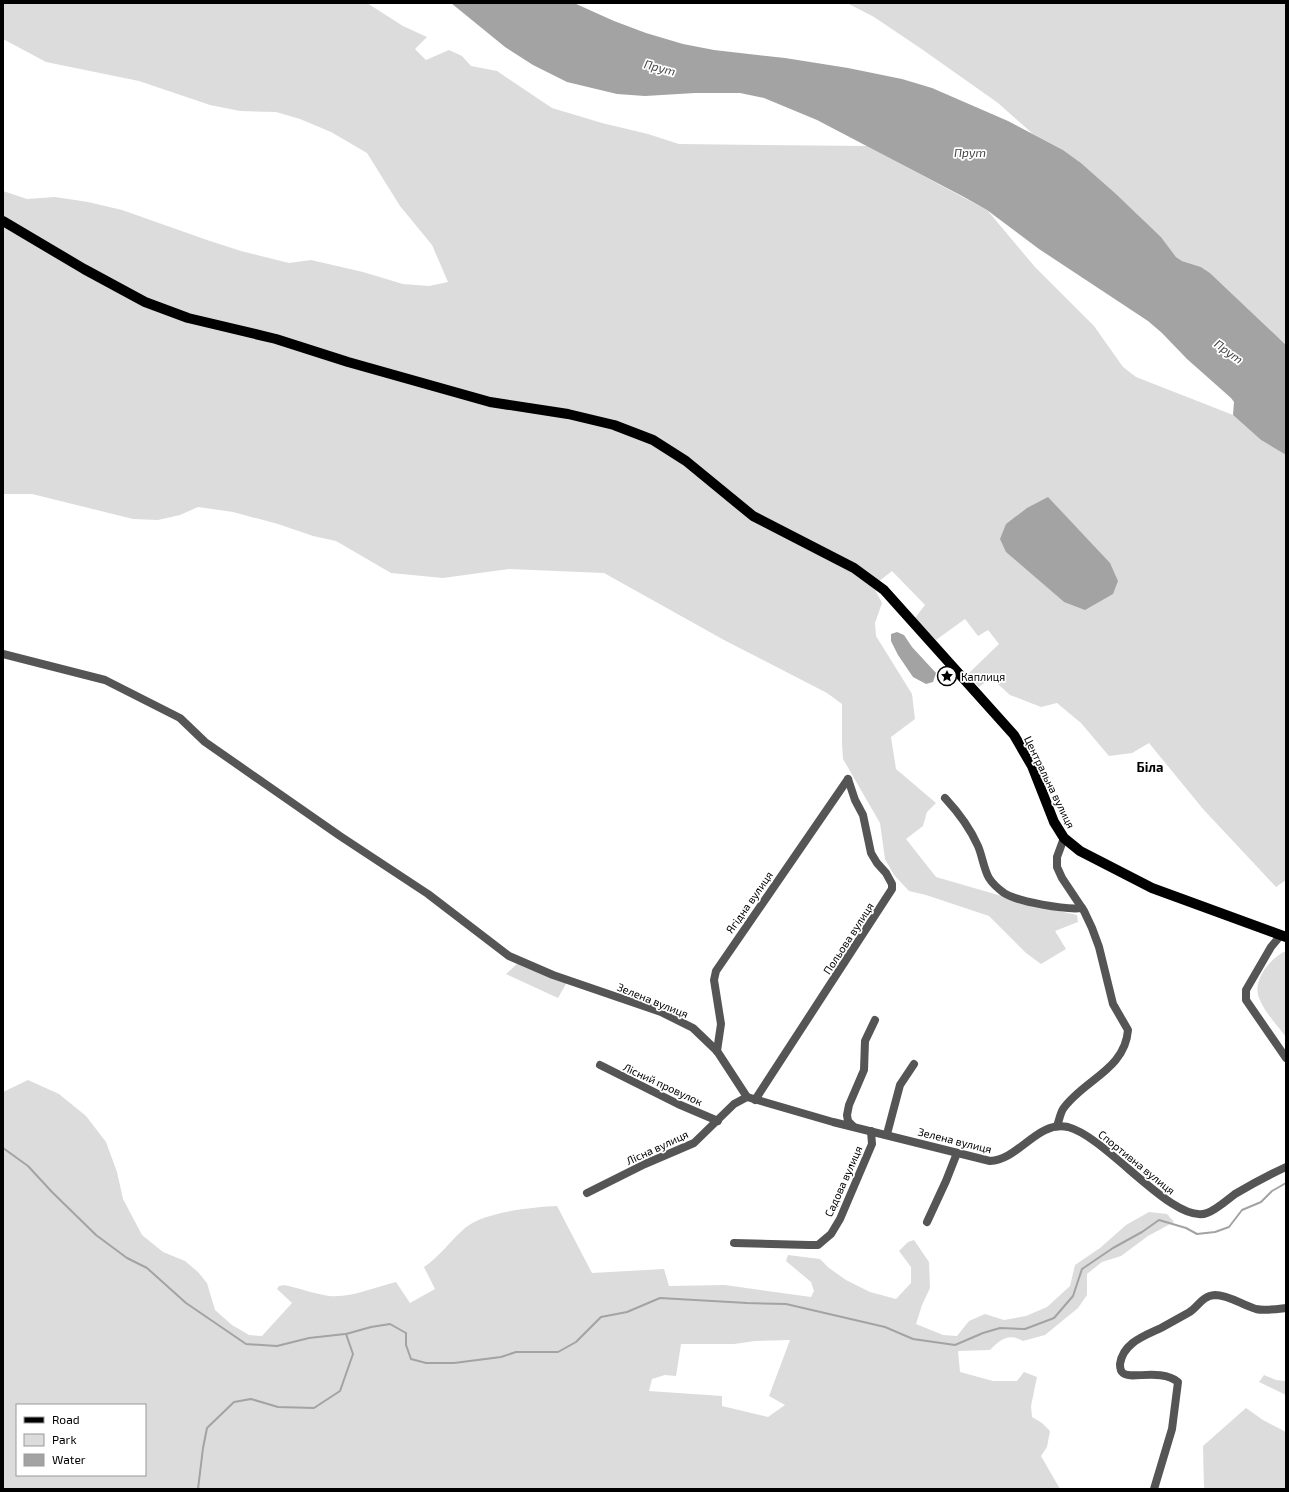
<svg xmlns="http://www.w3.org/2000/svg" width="1289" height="1492" font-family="'Exo 2',sans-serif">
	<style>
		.green { fill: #dcdcdc; fill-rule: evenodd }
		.water { fill: #a3a3a3 }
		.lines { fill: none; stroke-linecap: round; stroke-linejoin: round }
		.stream { stroke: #a3a3a3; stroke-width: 2 }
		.minor { stroke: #555; stroke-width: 8 }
		.major { stroke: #000; stroke-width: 10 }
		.labels { text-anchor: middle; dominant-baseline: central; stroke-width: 3.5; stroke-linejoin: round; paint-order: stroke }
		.poi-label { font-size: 11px; fill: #000; stroke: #fff; text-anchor: start }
		.street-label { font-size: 11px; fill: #000; stroke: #fff }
		.water-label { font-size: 12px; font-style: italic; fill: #444; stroke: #fff }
		.quarter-label { font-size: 13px; font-weight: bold; fill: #000; stroke: #fff }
	</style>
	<rect width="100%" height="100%" fill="#fff"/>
	<g class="green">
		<path d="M3,3H367L403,26L427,37L415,49L426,60L449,50L462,56L471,66L497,71L552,108L602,123L648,134L679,144L867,146L987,210L1035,267L1094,326L1123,367L1136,377L1233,415L1261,440L1286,455V880L1276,887L1203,809L1149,743L1132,753L1109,756L1081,723L1057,703L1041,707L1010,695L991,678L979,687L968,674L999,644L988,630L978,636L965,619L936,640L915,618L925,605L892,571L873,586L882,603L875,623L876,636L912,694L915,719L891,737L896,769L936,803L927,812L923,826L906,839L936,877L1033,905L1077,915L1078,922L1055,931L1066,949L1041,964L1026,953L989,916L926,895L909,891L894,875L885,859L880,823L843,759L842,744V704L827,693L724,640L604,573L509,569L443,578L391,573L336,541L313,536L278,524L233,512L198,507L180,515L158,520L133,519L32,494H3V191L27,199L55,197L88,202L122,210L207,240L241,251L289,263L311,260L363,272L403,284L429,286L448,282L432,245L400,206L367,153L331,132L300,119L276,112L240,111L210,105L139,81L46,62L3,39ZM1048,497L1064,602L1038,579Z"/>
		<path d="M847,3H1286V345L1210,273L1201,267L1182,261L1176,257L1161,237L1115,193L1081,163L1063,150L1033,134L998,103L923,50L874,17Z"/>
		<path d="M1286,951V1037C1277,1025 1265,1013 1259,998C1252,980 1270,958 1286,951Z"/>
		<path d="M519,962L567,982L558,998L506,974Z"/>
		<path d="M28,1080L59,1094L86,1116L106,1142L117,1172L123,1199L142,1235L163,1252L185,1261L198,1272L207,1283L215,1310L232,1325L249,1335L262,1336L292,1303L277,1289L279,1286L284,1285C299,1288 315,1294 329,1296C351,1298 375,1287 396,1282L410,1303L435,1289L424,1267C440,1256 451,1240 465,1228C483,1212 533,1207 557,1206L592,1273L664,1269L669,1286L725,1285L811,1297L814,1291L811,1282L786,1261L788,1255L820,1259L829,1268L846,1280L870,1292L896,1299L911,1283V1267L899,1251L908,1242L914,1240L929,1262L930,1288L922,1305L916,1324L943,1335L957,1336L969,1321L985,1314L1004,1320L1026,1316L1047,1307L1070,1286L1075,1265L1100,1248L1126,1225L1149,1212L1167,1214L1174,1222L1148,1236L1121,1256L1102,1262L1087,1274V1295L1078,1308L1045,1335L1023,1341C1009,1333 1001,1339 990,1350L958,1351L960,1372L993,1381H1017L1024,1372L1037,1377L1031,1406L1032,1417L1042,1423L1050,1431L1047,1447L1041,1456L1060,1489H3V1092ZM790,1340L769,1396L785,1405L768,1417L722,1406V1396L649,1391L652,1379L665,1375L676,1376L681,1344H734L755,1341ZM17,1405H145V1475H17Z"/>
		<path d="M1264,1375L1276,1380L1286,1381V1395L1259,1382Z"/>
		<path d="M1246,1408L1263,1420L1286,1432V1489H1204L1203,1446Z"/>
	</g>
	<g class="water">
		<path d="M451,3H574L614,21L646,33L683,44L714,50L785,58L848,68L902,79L932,88L1008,121L1063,150L1081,163L1115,193L1161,237L1176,257L1182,261L1201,267L1210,273L1286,345V455L1261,440L1233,415L1234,402L1231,398L1187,359L1162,333L1148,321L1039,249L987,210L964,197L817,120L764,98L740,93H695L645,96L617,94L567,82L533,65L505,47Z"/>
		<path d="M1048,497L1110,563L1118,581L1113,594L1085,610L1064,602L1006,552L1000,539L1006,524L1027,508Z"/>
		<path d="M897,632L904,635L912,647L936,673L933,682L926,684L913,677L898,655L891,641V634Z"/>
	</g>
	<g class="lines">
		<g class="stream">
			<path d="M3,1148L28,1166L52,1192L96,1235L127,1258L147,1268L186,1303L246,1344L277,1346L309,1338L345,1334"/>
			<path d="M198,1489L203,1448L207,1428L234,1402L251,1399L278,1407L314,1408L340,1391L353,1354L346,1334L371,1327L390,1324L406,1333V1345L411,1359L426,1363H454L501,1357L516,1352H558L576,1342L601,1317L627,1312L660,1298L747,1303L786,1304L885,1327L913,1339L955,1345L983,1333L1000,1328L1025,1329L1054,1318L1073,1296L1082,1269L1113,1248L1142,1232L1159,1220L1186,1228L1197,1234L1215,1232L1229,1227L1242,1210L1261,1202L1272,1191L1286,1183"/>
		</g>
		<g class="minor">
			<path d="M3,654L105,680L180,718L205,742L340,836L428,894L509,956L553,975L661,1012L693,1028L717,1051L747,1097L833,1122L990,1161C1019,1160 1037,1120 1068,1127C1107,1137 1174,1226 1207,1213C1216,1210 1227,1200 1235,1194C1252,1184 1269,1175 1286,1167"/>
			<path d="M945,798C958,812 970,828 978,846C982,855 984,870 989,878C992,883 1000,890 1004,893C1018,902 1066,910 1082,908"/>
			<path d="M1281,935L1271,947L1246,990V1000L1286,1058"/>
			<path d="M717,1051L721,1024L714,980L716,971L848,779"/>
			<path d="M600,1065L678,1104L718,1121"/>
			<path d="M755,1100L892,889V884L886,873L877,863L871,853L863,815L855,800L848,779"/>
			<path d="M853,1126L848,1121L847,1115L849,1105L864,1070L865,1041L875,1020"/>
			<path d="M1057,1126C1059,1121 1060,1114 1063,1109C1083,1080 1125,1070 1128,1030L1113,1004L1099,947L1092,928L1084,911L1062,878L1057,867V857L1064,838"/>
			<path d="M887,1134L900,1085L914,1064"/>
			<path d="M587,1193L645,1164L694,1143L734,1104L747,1097"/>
			<path d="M927,1222L946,1181L957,1153"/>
			<path d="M734,1243L809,1245H818L831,1234L840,1219L872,1144L871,1131"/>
			<path d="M1154,1489L1172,1429L1178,1382C1161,1368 1130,1380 1123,1373C1120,1371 1120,1367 1120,1364C1123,1343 1144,1336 1161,1328C1170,1323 1179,1318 1188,1313C1198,1308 1201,1296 1215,1295C1229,1295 1242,1305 1256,1309C1264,1311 1277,1309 1286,1308"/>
		</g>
		<path class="major" d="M3,221L84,269L145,302L188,318L276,339L348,362L490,402L568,414L614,425L653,440L686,461L753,516L854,568L884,590L1014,735L1032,766L1054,822L1064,838L1080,851L1152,888L1286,937"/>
	</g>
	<defs>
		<symbol id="sight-ring" viewBox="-11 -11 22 22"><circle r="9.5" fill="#fff" stroke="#000" stroke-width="1.5"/><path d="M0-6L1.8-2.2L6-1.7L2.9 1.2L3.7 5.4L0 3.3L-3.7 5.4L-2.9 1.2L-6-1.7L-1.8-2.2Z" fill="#000"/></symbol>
	</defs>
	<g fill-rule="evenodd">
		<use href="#sight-ring" x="936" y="665" width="22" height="22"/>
	</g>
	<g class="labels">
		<g class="poi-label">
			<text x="961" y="676">Каплиця</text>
		</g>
		<g class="street-label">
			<text transform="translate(1050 782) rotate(64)">Центральна вулиця</text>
			<text transform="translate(749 902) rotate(-55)">Ягідна вулиця</text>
			<text transform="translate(848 938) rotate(-57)">Польова вулиця</text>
			<text transform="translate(653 1000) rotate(22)">Зелена вулиця</text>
			<text transform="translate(663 1084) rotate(25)">Лісний провулок</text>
			<text transform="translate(955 1140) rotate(14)">Зелена вулиця</text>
			<text transform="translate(657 1147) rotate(-25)">Лісна вулиця</text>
			<text transform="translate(1137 1162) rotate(39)">Спортивна вулиця</text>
			<text transform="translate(843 1181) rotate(-66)">Садова вулиця</text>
		</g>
		<g class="water-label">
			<text transform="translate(660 67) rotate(15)">Прут</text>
			<text x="970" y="152">Прут</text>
			<text transform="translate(1229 351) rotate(36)">Прут</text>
		</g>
		<g class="quarter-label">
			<text x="1150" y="767">Біла</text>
		</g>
	</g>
	<rect width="1289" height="1492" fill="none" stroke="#000000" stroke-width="8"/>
	<rect x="16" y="1404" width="130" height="72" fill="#ffffff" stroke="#999999"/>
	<rect x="24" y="1417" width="20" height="6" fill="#000000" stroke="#999999"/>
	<text x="52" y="1424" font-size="12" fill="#000000">Road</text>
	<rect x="24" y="1434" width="20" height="12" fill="#dcdcdc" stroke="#999999"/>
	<text x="52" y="1444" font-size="12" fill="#000000">Park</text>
	<rect x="24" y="1454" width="20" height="12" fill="#a3a3a3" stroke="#999999"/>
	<text x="52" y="1464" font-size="12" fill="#000000">Water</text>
</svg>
